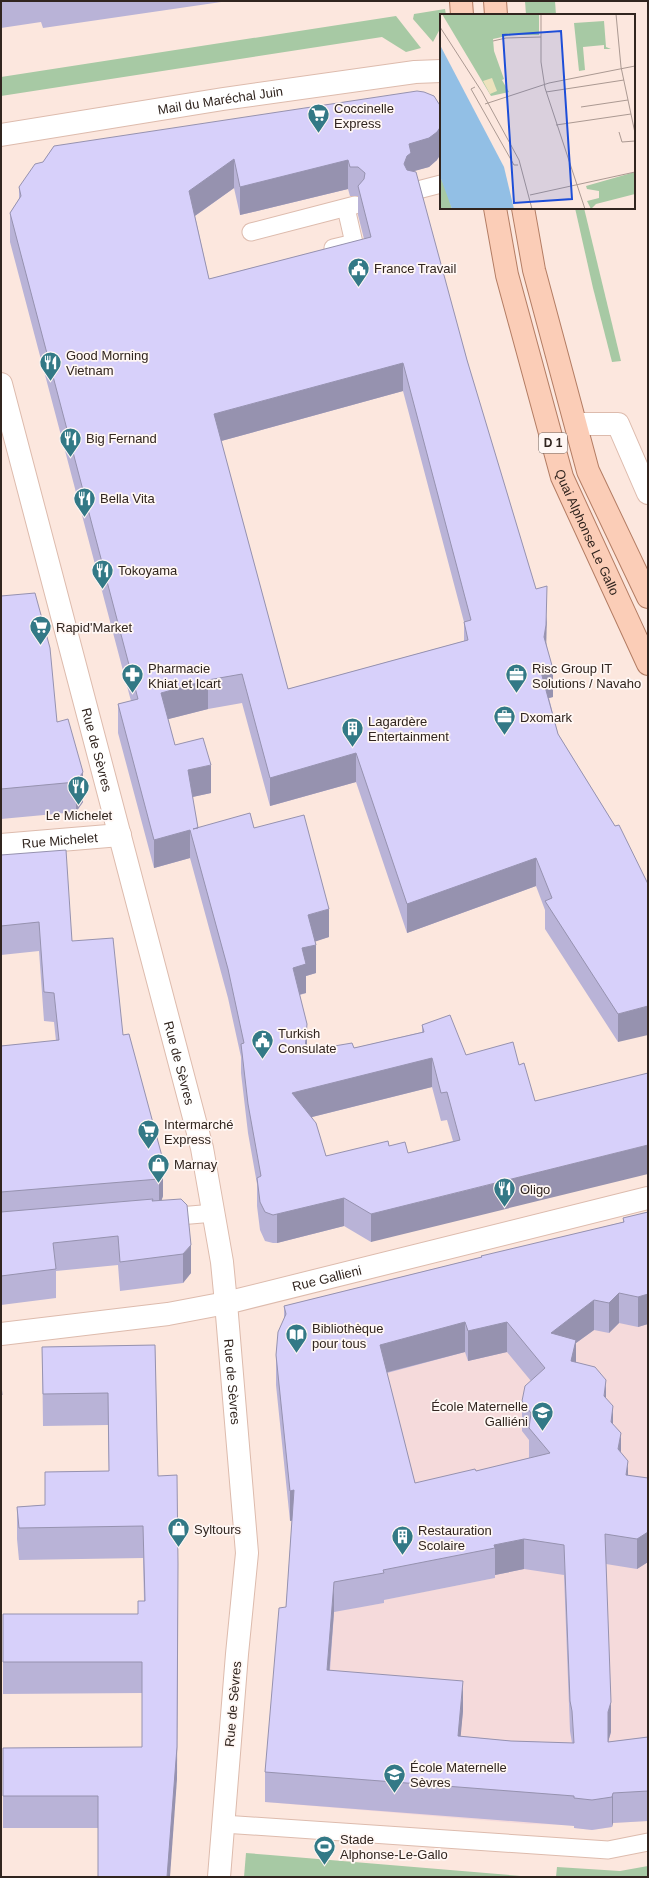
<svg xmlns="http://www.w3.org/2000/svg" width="649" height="1878" font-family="Helvetica,sans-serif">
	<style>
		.education { fill: #f5dadb }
		.green { fill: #a7c9a4 }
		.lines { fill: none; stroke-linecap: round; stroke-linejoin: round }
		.service-casing { stroke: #ddbbad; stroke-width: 19 }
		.minor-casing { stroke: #ddbbad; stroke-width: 24 }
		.tertiary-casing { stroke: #ddbbad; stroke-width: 24 }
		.primary-casing { stroke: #b37c63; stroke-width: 24 }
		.service { stroke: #fff; stroke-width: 17 }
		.minor { stroke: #fff; stroke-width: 22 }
		.tertiary { stroke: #fff; stroke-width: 22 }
		.primary { stroke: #fbcdb7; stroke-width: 22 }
		.wall { fill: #b9b3d7; fill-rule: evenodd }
		.shaded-wall { fill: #9692af }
		.building { fill: #d7d0fa; stroke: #9692af; fill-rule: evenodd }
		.labels { text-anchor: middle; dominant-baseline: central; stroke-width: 3.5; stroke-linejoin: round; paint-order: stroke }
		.shield { fill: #fff7f4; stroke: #6f645f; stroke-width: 1 }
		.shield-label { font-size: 12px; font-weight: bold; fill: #31251f }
		.street-label { font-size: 13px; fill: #31251f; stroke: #fff7f4 }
		.poi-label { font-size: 13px; fill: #31251f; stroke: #fff7f4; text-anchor: start }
		.inset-road { fill: none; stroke: #ab9992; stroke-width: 1 }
		.view { fill: #1d4ed8; fill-opacity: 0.15; stroke: #1d4ed8; stroke-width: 2 }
		.inset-edge { fill: none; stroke: #31251f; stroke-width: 2 }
	</style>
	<rect width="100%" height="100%" fill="#fce7de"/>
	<path class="education" d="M451,1295L643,1325L648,1324V1821L613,1823L612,1827L592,1830L574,1828V1825L529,1824L265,1802L279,1638L288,1612L366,1606L384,1603L383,1600L495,1578L414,1513L355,1403Z"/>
	<g class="green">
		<path d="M525,1H555L556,15H526Z"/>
		<path d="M445,9L446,15H441V27L433,42L413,19L414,14Z"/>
		<path d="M396,16L421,48L406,52L382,37L1,96V77Z"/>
		<path d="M575,208H584L621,361L612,362L593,288Z"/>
		<path d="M246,1853L270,1855L533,1877H244Z"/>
		<path d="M648,1866V1877H556L557,1867L620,1871Z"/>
	</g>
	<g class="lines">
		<defs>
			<g id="service">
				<path d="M414,191L441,184"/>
				<path d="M251,232L355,205"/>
				<path d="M333,248L354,243L346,208"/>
				<path d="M167,1217L214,1213"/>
				<path d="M223,1824L608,1850L648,1842"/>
			</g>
			<g id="minor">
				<path id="s1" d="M1,135L223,99L415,72L441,71"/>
				<path d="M576,424H618L648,493"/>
				<path id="s2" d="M1,845L120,835"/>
			</g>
			<g id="tertiary">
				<path id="s3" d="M1,384L202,1148L222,1262L226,1303L247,1553L237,1654L219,1877"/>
				<path id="s4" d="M1,1334L168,1314L226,1303L648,1198"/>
			</g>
			<g id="primary">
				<path d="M461,1L462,15"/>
				<path d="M495,1L496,15"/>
				<path id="s5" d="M495,208L507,275L562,477L648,664"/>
				<path d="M523,208L534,270L588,471L648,597"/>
			</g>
		</defs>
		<use href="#service" class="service-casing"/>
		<use href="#minor" class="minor-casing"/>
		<use href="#tertiary" class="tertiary-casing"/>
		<use href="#primary" class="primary-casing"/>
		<use href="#service" class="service"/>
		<use href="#minor" class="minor"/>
		<use href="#tertiary" class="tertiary"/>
		<use href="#primary" class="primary"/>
	</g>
	<g class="wall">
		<path d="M1,1H228L43,28L41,22L1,28Z"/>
		<path d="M54,146L437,160L429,167L413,171L467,360L547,646L553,697L549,698L558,734L615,826L619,825L618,1042L545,929V910L536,886L407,933L356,782L270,806L242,703L208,709L168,719L175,745L211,793L192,797L198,828H254L329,937L315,941L316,973L306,976V993L300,995L307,1051L354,1048L422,1032V1025L466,1055L519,1065L535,1101L371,1242L344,1226L277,1243H273L265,1241L260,1230L257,1206V1184L248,1133L241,1073V1057L228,998L190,858L154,868L118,733V704L131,701L10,242V213L19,199V187L43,162ZM234,188L240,215L348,189L350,196H358V215L364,239L209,279L195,216ZM403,391L464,622V641L288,689L221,441ZM432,1087L441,1121L447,1120L453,1141L408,1153L389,1146L326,1156L312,1117Z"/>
		<path d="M1,596L57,722L83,802L76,812L1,819Z"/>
		<path d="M1,855L72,941L123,1035L129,1034L163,1196L161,1201L191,1273L183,1283L120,1291L118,1265L56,1271V1298L1,1305V1046L56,1041L54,1022L44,1021L39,951L1,955Z"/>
		<path d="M648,1212V1324L638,1327L619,1323L609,1333L594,1330L576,1343V1362L606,1398L621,1453L628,1476L648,1478V1562L637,1569L606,1564L611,1732L608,1742L648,1737V1821L613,1823L612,1827L592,1830L574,1828V1826L265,1802V1772L286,1607L292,1521H290L276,1385V1355L284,1319V1306L623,1222V1218ZM465,1352L468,1361L507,1352L531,1381L522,1401V1431L529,1440V1458L476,1471L415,1483L387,1373ZM524,1569L564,1575L570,1731L572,1743L511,1741L460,1736L463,1711L330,1670L334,1612L384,1603V1600L495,1578V1575Z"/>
		<path d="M155,1345L158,1476L177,1779L98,1828H3V1748L142,1747V1693L3,1694V1614H138L144,1601L143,1558L19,1560L17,1539V1507L45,1505V1472L109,1471L108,1425L43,1426L42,1347Z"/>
		<path d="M1,1385L2,1395V1416H1Z"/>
	</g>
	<g class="shaded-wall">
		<path d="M441,126V154L437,160L429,167L411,172V181L404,164L409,144Z"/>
		<path d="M234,159V188L189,220V191Z"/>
		<path d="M348,160V189L240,215V187Z"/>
		<path d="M403,363V391L214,443V414Z"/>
		<path d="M547,615L546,654L544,637Z"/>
		<path d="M553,669V697L541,700V672Z"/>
		<path d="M208,680V709L161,721V693Z"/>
		<path d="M356,753V782L270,806V778Z"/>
		<path d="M211,765V793L188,798V770Z"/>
		<path d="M83,772V802L76,812V782Z"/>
		<path d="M190,830V858L154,868V840Z"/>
		<path d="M536,858V886L407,933V904Z"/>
		<path d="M329,909V937L308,944V915Z"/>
		<path d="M316,945V973L306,976V993L293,996V968L302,948Z"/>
		<path d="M648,1006V1035L618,1042V1014Z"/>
		<path d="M307,1024V1053L305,1051Z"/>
		<path d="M432,1058V1087L292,1122V1093Z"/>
		<path d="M648,1145V1174L371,1242V1214Z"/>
		<path d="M163,1167V1196L159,1208V1179Z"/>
		<path d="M344,1198V1226L277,1243V1214Z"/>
		<path d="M191,1245V1273L183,1283V1254Z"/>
		<path d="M619,1293V1323L609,1333V1303Z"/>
		<path d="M648,1294V1324L638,1327V1297Z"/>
		<path d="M594,1300V1330L576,1343V1370L551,1333Z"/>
		<path d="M465,1322V1352L380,1374V1345Z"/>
		<path d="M507,1322V1352L468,1361V1331Z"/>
		<path d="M606,1380V1410L604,1396Z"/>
		<path d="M613,1406V1436L611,1422Z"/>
		<path d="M621,1433V1463L618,1449Z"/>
		<path d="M628,1461V1491L626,1475Z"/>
		<path d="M294,1490V1520L290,1521V1491Z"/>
		<path d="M648,1532V1562L637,1569V1539Z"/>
		<path d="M524,1539V1569L495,1575V1548L494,1545Z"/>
		<path d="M334,1582V1612L327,1700V1670Z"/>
		<path d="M178,1595L177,1779L170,1877H167Z"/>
		<path d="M463,1681V1711L458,1766V1736Z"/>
		<path d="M611,1702V1732L608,1742V1712Z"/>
		<path d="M613,1793V1823L612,1827V1797Z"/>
	</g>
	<g class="building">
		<path d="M417,91L424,92L434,96L441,107V126L437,132L429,138L409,144L411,153L407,156L404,164L407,170L416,172L467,360L536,589L547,586L546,625L544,637L553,669L541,672L558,734L615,826L619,825L648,884V1006L618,1014L545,901L552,898L536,858L407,904L356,753L270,778L242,674L208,680L161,693L175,745L203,738L211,765L188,770L198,828L193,829L250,813L254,828L304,815L329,909L308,915L316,945L302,948L306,964L293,968L307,1024L305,1051L352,1043L354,1048L424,1032L422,1025L450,1015L466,1055L513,1042L519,1065L524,1063L535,1101L648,1073V1145L371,1214L344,1198L273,1215L265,1212L260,1202L257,1178L261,1176L248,1104L241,1044L244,1043L228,969L190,830L154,840L118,704L138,699L10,213L21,196L19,187L35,164L43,162L54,146ZM234,159L240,187L348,160L350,167H358L365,173L364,179L358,186L371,237L209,279L189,191ZM403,363L471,620L464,622L468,640L288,689L214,414ZM432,1058L441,1093L447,1092L460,1140L408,1153L405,1142L389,1146L388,1141L326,1156L316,1123L292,1093Z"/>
		<path d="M35,593L50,648L57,722L68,719L83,772L76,782L1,789V596Z"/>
		<path d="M66,850L72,941L113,938L123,1035L129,1034L163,1160V1167L159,1179L1,1192V1046L59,1040L54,993L44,992L39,922L1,926V855Z"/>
		<path d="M153,1199L152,1201L181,1199L187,1205L191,1245L183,1254L120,1262L118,1236L53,1243L56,1269L1,1276V1212Z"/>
		<path d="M648,1212V1294L638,1297L619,1293L609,1303L594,1300L551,1333L576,1340L571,1361L595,1367L606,1380L604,1396L613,1406L611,1422L621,1433L618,1449L628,1461L626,1475L648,1478V1532L637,1539L605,1534L611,1702L608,1712V1742L648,1737V1791L613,1793L612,1797L592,1800L574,1798V1796L265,1772L279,1608L286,1607L294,1490L290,1491L276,1355L278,1332L286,1314L284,1306L482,1257L481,1256L624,1222L623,1218ZM465,1322L468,1331L507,1322L545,1368L525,1386L522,1401L531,1413L529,1428L550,1453L476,1471L475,1469L415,1483L380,1345ZM524,1539L564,1545L570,1701L572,1711L574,1743L511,1741L458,1736L463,1681L327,1670L334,1582L384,1573L383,1570L495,1548L494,1545Z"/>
		<path d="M155,1345L158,1476L177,1475L178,1564L177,1747L167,1877H98V1796H3V1748L142,1747V1662H3V1614H138V1601H145L143,1526L19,1528L17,1507L45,1505V1472L109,1471L108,1393L43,1394L42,1347Z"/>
		<path d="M1,1385L2,1395H1Z"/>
	</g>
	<defs>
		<symbol id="supermarket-pin" viewBox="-11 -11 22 30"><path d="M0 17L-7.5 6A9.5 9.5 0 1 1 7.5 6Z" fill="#337986" stroke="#fff7f4"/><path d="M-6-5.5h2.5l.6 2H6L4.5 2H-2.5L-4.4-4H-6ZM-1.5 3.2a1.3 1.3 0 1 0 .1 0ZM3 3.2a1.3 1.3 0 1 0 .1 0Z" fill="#fff"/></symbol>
		<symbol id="civic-pin" viewBox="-11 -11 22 30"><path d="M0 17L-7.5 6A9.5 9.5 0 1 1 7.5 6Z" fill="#337986" stroke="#fff7f4"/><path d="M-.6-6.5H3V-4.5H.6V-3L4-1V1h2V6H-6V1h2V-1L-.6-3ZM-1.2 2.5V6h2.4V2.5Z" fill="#fff"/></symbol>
		<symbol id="restaurant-pin" viewBox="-11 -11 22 30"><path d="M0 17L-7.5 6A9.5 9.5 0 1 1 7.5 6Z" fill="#337986" stroke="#fff7f4"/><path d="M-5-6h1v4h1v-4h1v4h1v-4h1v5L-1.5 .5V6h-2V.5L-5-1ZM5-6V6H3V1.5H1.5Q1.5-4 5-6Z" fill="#fff"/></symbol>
		<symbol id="pharmacy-pin" viewBox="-11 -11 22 30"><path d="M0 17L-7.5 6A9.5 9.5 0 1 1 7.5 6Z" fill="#337986" stroke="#fff7f4"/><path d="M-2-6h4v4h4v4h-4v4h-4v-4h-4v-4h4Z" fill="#fff"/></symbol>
		<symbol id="office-pin" viewBox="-11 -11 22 30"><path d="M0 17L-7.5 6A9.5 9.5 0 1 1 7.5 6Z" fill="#337986" stroke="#fff7f4"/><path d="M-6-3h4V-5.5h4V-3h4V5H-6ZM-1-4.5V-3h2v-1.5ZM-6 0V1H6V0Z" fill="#fff"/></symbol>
		<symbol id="building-pin" viewBox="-11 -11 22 30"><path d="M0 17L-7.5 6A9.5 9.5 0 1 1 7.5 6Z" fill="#337986" stroke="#fff7f4"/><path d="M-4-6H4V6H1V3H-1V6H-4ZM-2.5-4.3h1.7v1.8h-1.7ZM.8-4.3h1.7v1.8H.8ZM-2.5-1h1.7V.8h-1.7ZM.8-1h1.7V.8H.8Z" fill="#fff"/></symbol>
		<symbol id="shop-pin" viewBox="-11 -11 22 30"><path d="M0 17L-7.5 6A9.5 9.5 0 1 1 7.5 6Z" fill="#337986" stroke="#fff7f4"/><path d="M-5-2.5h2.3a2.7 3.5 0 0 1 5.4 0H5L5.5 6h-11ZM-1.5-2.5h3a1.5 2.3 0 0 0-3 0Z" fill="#fff"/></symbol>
		<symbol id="library-pin" viewBox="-11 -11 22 30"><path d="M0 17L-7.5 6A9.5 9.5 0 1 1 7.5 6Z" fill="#337986" stroke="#fff7f4"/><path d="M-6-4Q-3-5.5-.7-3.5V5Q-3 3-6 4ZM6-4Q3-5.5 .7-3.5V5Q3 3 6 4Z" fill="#fff"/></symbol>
		<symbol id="school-pin" viewBox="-11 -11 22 30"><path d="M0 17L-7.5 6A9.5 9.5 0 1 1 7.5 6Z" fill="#337986" stroke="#fff7f4"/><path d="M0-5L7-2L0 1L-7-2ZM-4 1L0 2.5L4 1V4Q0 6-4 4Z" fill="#fff"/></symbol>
		<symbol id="stadium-pin" viewBox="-11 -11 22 30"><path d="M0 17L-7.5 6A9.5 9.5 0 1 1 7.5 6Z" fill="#337986" stroke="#fff7f4"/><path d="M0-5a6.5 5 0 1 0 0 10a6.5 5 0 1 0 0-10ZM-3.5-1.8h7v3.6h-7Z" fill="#fff"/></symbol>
	</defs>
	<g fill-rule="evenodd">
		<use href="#supermarket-pin" x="306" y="102" width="25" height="34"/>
		<use href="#civic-pin" x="346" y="256" width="25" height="34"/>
		<use href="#restaurant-pin" x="38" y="350" width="25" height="34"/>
		<use href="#restaurant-pin" x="58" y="426" width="25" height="34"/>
		<use href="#restaurant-pin" x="72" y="486" width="25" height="34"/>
		<use href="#restaurant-pin" x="90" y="558" width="25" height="34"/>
		<use href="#supermarket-pin" x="28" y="614" width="25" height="34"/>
		<use href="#pharmacy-pin" x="120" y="662" width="25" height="34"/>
		<use href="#office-pin" x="504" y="662" width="25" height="34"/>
		<use href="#office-pin" x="492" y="704" width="25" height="34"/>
		<use href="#building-pin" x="340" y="716" width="25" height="34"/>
		<use href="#restaurant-pin" x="66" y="774" width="25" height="34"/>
		<use href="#civic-pin" x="250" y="1028" width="25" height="34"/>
		<use href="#supermarket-pin" x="136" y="1118" width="25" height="34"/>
		<use href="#shop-pin" x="146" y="1152" width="25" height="34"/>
		<use href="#restaurant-pin" x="492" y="1176" width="25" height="34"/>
		<use href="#library-pin" x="284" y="1322" width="25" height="34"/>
		<use href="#school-pin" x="530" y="1400" width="25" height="34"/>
		<use href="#shop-pin" x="166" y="1516" width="25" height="34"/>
		<use href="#building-pin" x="390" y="1524" width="25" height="34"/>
		<use href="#school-pin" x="382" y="1762" width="25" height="34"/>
		<use href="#stadium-pin" x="312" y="1834" width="25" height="34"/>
	</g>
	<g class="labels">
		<rect class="shield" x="539" y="433" width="28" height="20" rx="3"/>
		<g class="shield-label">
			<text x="553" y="443">D 1</text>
		</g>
		<g class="street-label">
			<text stroke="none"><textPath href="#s1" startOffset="222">Mail du Maréchal Juin</textPath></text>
			<text stroke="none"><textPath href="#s5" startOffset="338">Quai Alphonse Le Gallo</textPath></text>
			<text stroke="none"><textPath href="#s3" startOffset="378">Rue de Sèvres</textPath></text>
			<text stroke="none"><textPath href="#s2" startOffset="59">Rue Michelet</textPath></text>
			<text stroke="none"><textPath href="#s3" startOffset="702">Rue de Sèvres</textPath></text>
			<text stroke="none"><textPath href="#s4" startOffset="331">Rue Gallieni</textPath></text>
			<text stroke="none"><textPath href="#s3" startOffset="1026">Rue de Sèvres</textPath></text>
			<text transform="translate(233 1704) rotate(-85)">Rue de Sèvres</text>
		</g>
		<g class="poi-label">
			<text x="334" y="108">Coccinelle<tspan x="334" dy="15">Express</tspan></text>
			<text x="374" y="268">France Travail</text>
			<text x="66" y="355">Good Morning<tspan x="66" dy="15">Vietnam</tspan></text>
			<text x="86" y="438">Big Fernand</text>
			<text x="100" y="498">Bella Vita</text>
			<text x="118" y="570">Tokoyama</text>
			<text x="56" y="627">Rapid'Market</text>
			<text x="148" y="668">Pharmacie<tspan x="148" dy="15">Khiat et Icart</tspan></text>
			<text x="532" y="668">Risc Group IT<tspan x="532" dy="15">Solutions / Navaho</tspan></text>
			<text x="520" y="717">Dxomark</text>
			<text x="368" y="721">Lagardère<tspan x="368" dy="15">Entertainment</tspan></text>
			<text x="79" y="815" text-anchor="middle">Le Michelet</text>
			<text x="278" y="1033">Turkish<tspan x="278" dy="15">Consulate</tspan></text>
			<text x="164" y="1124">Intermarché<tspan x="164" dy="15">Express</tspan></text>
			<text x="174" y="1164">Marnay</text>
			<text x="520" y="1189">Oligo</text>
			<text x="312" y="1328">Bibliothèque<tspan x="312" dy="15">pour tous</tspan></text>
			<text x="528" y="1406" text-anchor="end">École Maternelle<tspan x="528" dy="15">Galliéni</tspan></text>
			<text x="194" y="1529">Syltours</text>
			<text x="418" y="1530">Restauration<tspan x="418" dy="15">Scolaire</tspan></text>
			<text x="410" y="1767">École Maternelle<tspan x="410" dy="15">Sèvres</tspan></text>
			<text x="340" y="1839">Stade<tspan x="340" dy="15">Alphonse-Le-Gallo</tspan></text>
		</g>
	</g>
	<g transform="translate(440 14)">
		<rect width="195" height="195" fill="#fce7de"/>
		<path d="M2,0H99V21H71L53,25L54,37L64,65L62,66L69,78L51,82ZM164,7L166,33L171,35H164V31L143,33L145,56L139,57L134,9ZM195,158V180L156,190L151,195L147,187L159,184V177L147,175L146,172ZM0,162L8,180L12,195H0Z" fill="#a7c9a4"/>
		<path d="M52,64L57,77L50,80L43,67Z" fill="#ece2bd"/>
		<path d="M0,31L64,153L74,195H12L0,162Z" fill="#92bfe5"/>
		<path class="inset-road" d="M101,0V48L105,74L145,195M176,0L181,53L195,119M0,13L42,78L79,146L92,195M53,27L66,24L101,23M35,73L31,75L74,151H78M106,78L184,66M45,90L109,69L195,52M141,93L188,86M116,111L191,100M179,118L182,128L195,127M90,181L195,158"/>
		<path class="view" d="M121,17L132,185L74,189L63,21Z"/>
		<rect width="195" height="195" class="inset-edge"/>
	</g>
	<rect width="649" height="1878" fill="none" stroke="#31251f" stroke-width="4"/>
</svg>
